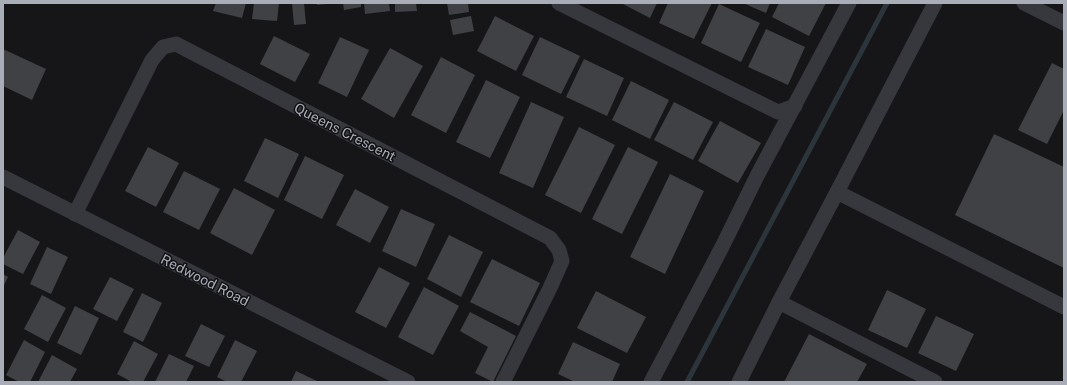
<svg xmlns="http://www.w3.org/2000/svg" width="1067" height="385" font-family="'Public Sans',sans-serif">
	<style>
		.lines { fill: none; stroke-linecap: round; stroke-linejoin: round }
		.stream { stroke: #2c353c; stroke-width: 5 }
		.building { fill: #404145 }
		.minor { stroke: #37383d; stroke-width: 15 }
		.labels { text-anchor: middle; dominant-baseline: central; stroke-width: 3; stroke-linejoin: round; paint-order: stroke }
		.street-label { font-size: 14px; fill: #a8adb8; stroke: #111113 }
	</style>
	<rect width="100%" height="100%" fill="#161618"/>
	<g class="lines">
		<path class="stream" d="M687,382L887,3"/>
	</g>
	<g class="building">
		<path d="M216,3H246L242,18L213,11Z"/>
		<path d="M254,3H279L277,21L252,19Z"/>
		<path d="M292,3H304L306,24L294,25Z"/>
		<path d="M317,3H327V4L317,5Z"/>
		<path d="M343,3H361V7L344,10Z"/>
		<path d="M364,3H389L390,11L365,14Z"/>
		<path d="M395,3H416L417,11L395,12Z"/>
		<path d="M447,3H468L469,12L449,15Z"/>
		<path d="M621,3H657L650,18Z"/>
		<path d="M668,3H712L694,39L659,23Z"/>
		<path d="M743,3H770L766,13Z"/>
		<path d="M779,3H826L809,36L772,17Z"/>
		<path d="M719,4L760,23L741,62L701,43Z"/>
		<path d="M471,16L474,31L453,35L450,20Z"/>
		<path d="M495,16L534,36L516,71L477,51Z"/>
		<path d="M766,29L805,47L788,85L748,67Z"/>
		<path d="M274,36L310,54L295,82L260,64Z"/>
		<path d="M340,37L369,50L347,97L318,83Z"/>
		<path d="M540,37L580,56L561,94L522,75Z"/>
		<path d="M390,48L423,66L394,118L361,99Z"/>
		<path d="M3,49L46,69L32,100L3,86Z"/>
		<path d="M441,57L475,75L446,133L411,115Z"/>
		<path d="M584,59L624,78L607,116L566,97Z"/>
		<path d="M1052,63L1064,69V110L1047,144L1018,130Z"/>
		<path d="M486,80L520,97L490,158L456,142Z"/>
		<path d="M631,81L669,100L650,139L612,120Z"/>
		<path d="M531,102L564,117L533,188L499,173Z"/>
		<path d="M674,102L713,122L693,160L654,140Z"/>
		<path d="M720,121L761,143L738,183L698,161Z"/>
		<path d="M579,127L615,145L581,213L545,195Z"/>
		<path d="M994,134L1064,167V268L955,215Z"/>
		<path d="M265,138L299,154L278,198L244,181Z"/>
		<path d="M148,147L179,163L156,207L125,191Z"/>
		<path d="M628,147L658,162L622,234L592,219Z"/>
		<path d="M305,156L344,175L322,219L284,200Z"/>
		<path d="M184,171L220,189L199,230L163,212Z"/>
		<path d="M670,174L704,191L665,274L630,257Z"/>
		<path d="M234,188L275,210L252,255L210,233Z"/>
		<path d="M355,189L389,207L370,243L336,225Z"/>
		<path d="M401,209L435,224L416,267L382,251Z"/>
		<path d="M18,230L40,242L23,274L3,264V258Z"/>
		<path d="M449,235L483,252L461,297L427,279Z"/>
		<path d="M47,247L68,257L51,294L30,284Z"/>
		<path d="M492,259L540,283L519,326L470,302Z"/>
		<path d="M379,267L410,283L386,328L355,312Z"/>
		<path d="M3,274L8,277L3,287Z"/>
		<path d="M110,277L134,289L117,321L93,309Z"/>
		<path d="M424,287L459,306L433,355L398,337Z"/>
		<path d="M887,290L926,309L907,348L868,330Z"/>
		<path d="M596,291L646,317L627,353L577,328Z"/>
		<path d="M142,293L162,303L143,342L123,332Z"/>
		<path d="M42,295L66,308L48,342L24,329Z"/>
		<path d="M75,306L99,318L81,355L57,343Z"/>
		<path d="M470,312L516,336L493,382L475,373L488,347L460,331Z"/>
		<path d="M936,316L974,334L956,371L918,353Z"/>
		<path d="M201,324L225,336L209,367L185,356Z"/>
		<path d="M809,334L867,364L857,382H784Z"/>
		<path d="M24,340L45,352L30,382H19L6,375Z"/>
		<path d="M235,340L257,351L241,382H227L217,377Z"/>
		<path d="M134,341L158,354L143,382H132L117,374Z"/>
		<path d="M573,342L620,364L612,382H575L558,374Z"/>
		<path d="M169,354L194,366L186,382H155Z"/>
		<path d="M52,355L77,369L70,382H38Z"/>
		<path d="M296,371L319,382H291Z"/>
	</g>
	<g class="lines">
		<g class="minor">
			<path d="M559,3L778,112L795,106"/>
			<path d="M1024,3L1064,23"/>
			<path d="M3,177L408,382"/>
			<path d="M837,192L1064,307"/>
			<path d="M75,214L152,60L163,47L176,44L550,238L559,250L562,261L550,288L503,382"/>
			<path d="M779,302L935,382"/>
			<path d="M651,382L722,247L757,176L849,3"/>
			<path d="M739,382L779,302L837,192L935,3"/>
		</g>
	</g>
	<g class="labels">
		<g class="street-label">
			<text transform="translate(345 132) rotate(27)">Queens Crescent</text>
			<text transform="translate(205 280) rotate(27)">Redwood Road</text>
		</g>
	</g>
	<rect width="1067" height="385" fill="none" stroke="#a8adb8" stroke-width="8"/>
</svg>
